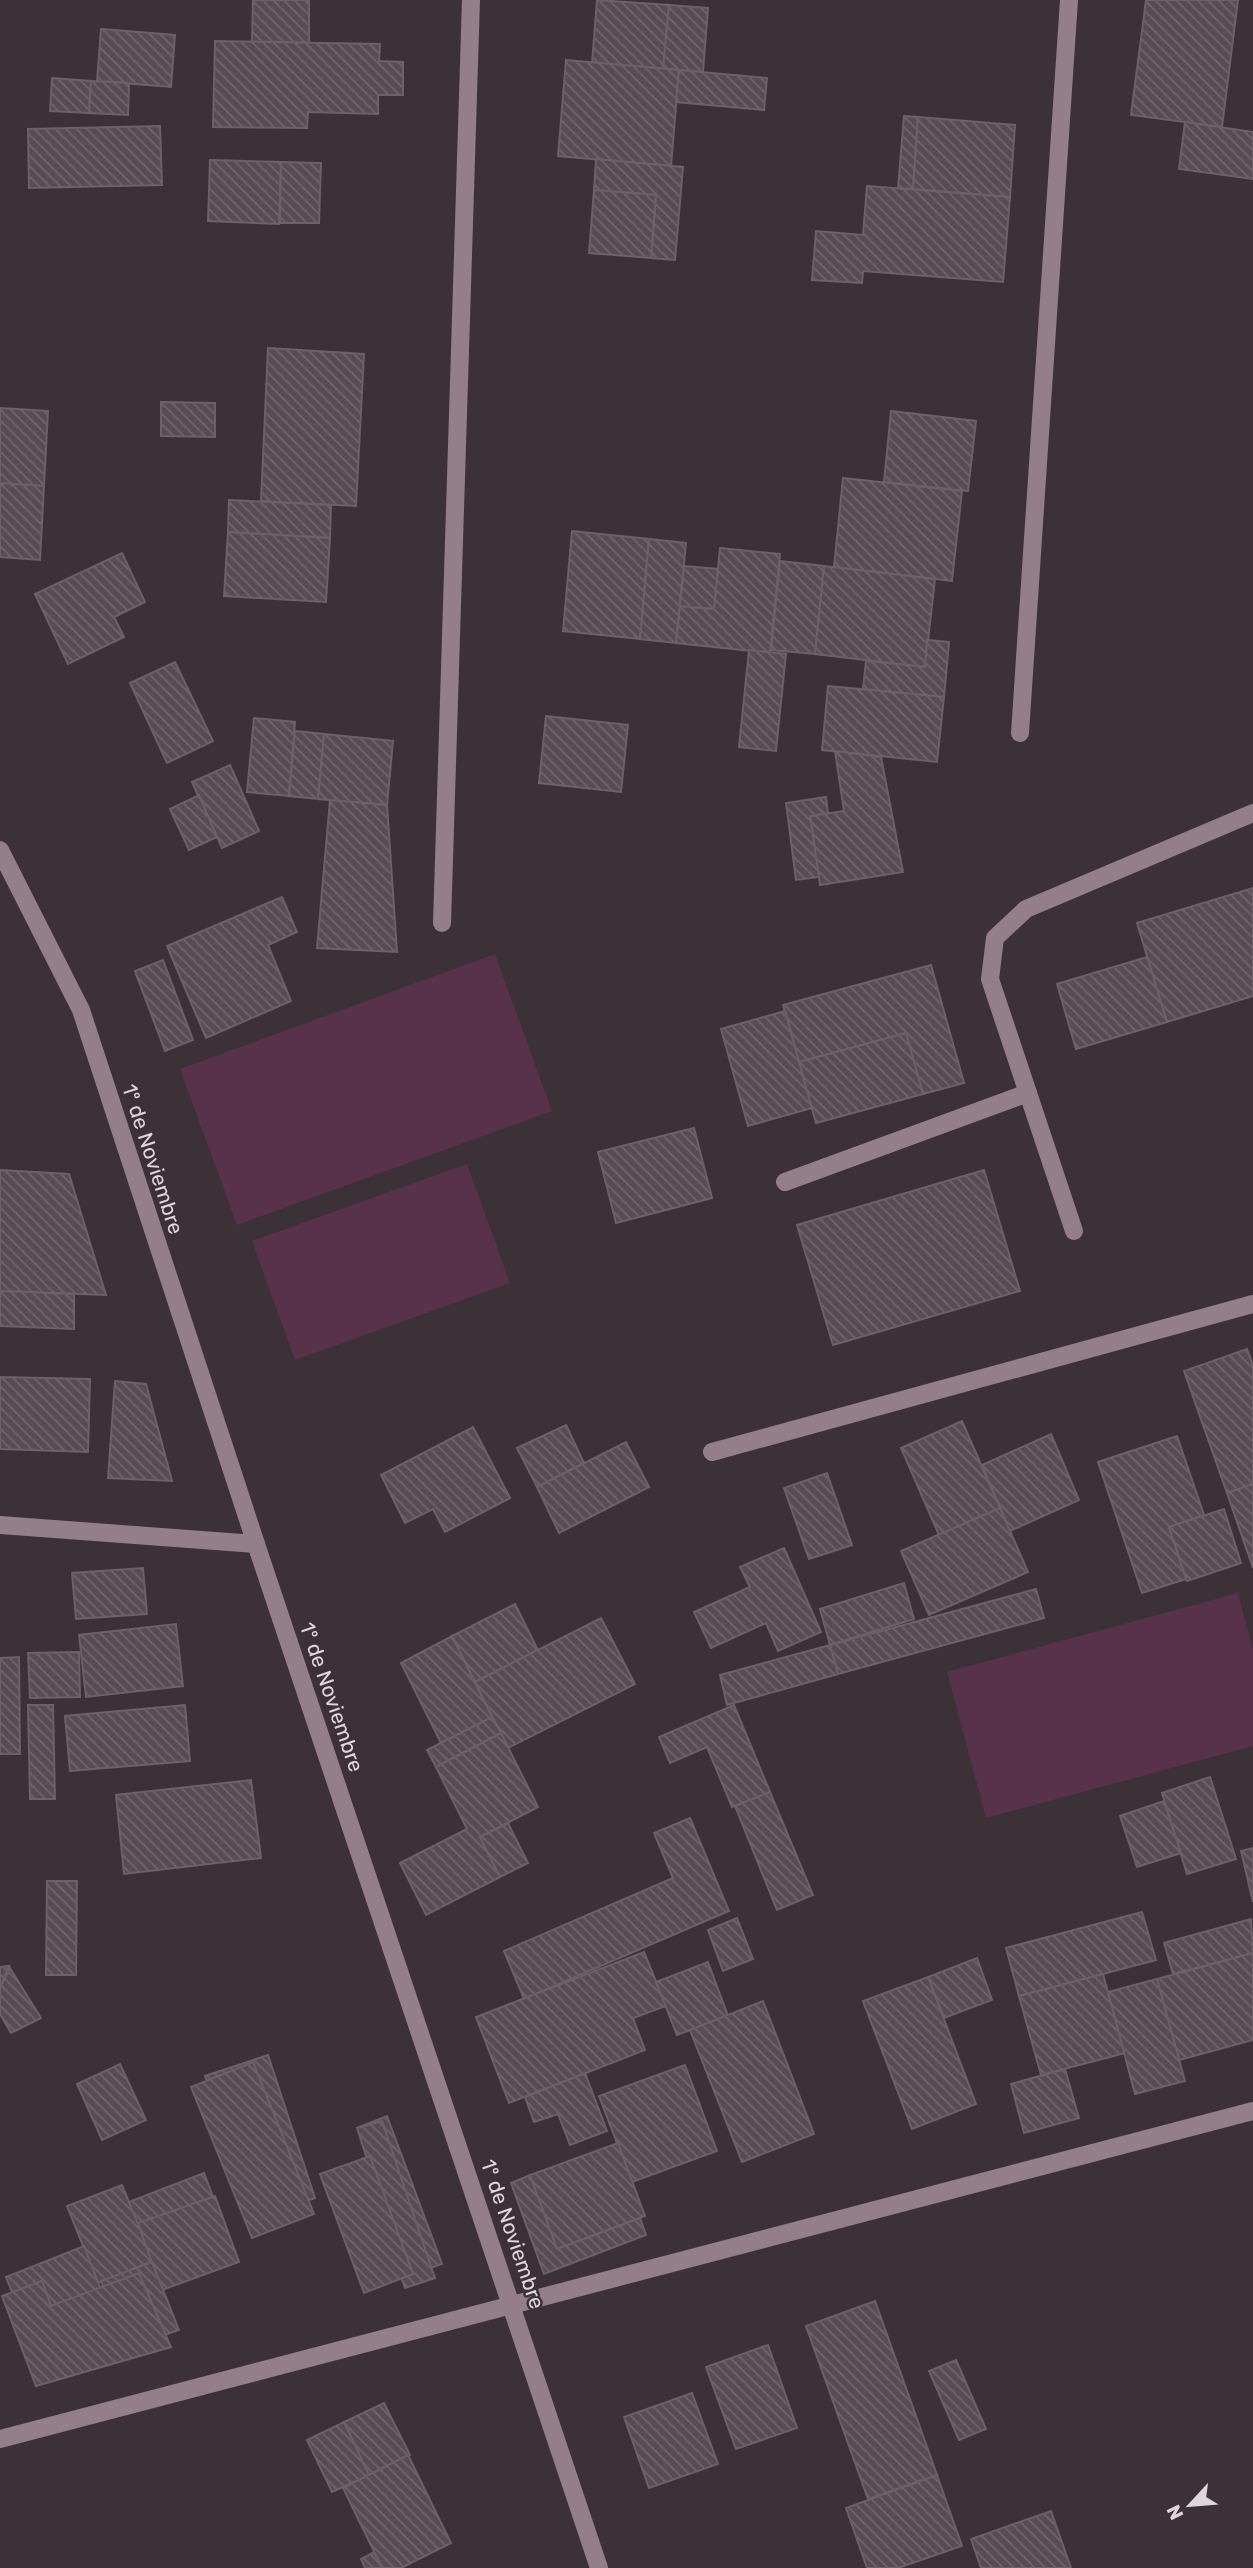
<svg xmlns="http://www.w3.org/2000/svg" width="1253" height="2568" font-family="Rubik,sans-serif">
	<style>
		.grass { fill: #58314a }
		.building { fill: url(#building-back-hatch); stroke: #6d6068; stroke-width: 2 }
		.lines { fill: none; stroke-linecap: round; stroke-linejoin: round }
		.minor { stroke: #937e8a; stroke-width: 18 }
		.labels { text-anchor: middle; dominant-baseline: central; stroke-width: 5; stroke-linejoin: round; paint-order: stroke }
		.street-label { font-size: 21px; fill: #ded6db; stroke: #3d3138 }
	</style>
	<defs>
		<pattern id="building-back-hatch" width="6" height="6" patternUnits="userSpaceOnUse" patternTransform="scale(1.75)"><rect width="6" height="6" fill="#584c53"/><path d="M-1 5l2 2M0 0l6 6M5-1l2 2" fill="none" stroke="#70656b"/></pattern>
	</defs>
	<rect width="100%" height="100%" fill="#3d3138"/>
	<g class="grass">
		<path d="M495,954L552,1111L237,1225L180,1069Z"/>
		<path d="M467,1164L510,1283L295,1360L252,1241Z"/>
		<path d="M1238,1593L1253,1650V1746L986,1818L947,1672Z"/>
	</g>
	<g class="building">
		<path d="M253,0H309V43L252,42Z"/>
		<path d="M597,0L669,5L663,69L592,63Z"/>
		<path d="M1146,0H1238L1222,127L1131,115Z"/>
		<path d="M669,5L708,8L703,72L663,69Z"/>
		<path d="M101,29L175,35L171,87L97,81Z"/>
		<path d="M215,41L380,44L379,61L403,62V95H378V114L308,112L307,128L213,127Z"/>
		<path d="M566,60L679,70L671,166L558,156Z"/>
		<path d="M679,70L767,78L764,110L676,102Z"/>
		<path d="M52,78L91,81L89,113L50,111Z"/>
		<path d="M91,81L129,83L128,115L89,113Z"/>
		<path d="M904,116L918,117L913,189L898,188Z"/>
		<path d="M918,117L1015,125L1010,197L913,189Z"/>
		<path d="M1185,122L1253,132V179L1179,169Z"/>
		<path d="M160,126L162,185L29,188L28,129Z"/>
		<path d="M596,159L683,167L675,260L651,258L656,195L594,190Z"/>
		<path d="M210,160L281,162L279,224L208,221Z"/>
		<path d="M281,162L321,163L319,223H280Z"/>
		<path d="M867,186L1010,197L1003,282L863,271L862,283L812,280L816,231L863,235Z"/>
		<path d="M594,190L656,195L651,258L589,253Z"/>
		<path d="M268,348L364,354L356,506L261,501Z"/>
		<path d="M161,402L215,403V437L161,436Z"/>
		<path d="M0,408L48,411L44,486L0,483Z"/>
		<path d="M891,411L976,421L968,491L884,482Z"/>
		<path d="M843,478L962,491L952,581L834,567Z"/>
		<path d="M0,483L44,486L40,560L0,557Z"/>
		<path d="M229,500L331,505L330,538L228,532Z"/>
		<path d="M572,531L649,539L640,639L563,631Z"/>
		<path d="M228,532L330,538L326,602L224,596Z"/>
		<path d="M649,539L686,543L676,643L640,639Z"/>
		<path d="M720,548L780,554L770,653L676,643L680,606L714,609Z"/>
		<path d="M122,553L145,602L114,617L124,637L68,664L35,594Z"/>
		<path d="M780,561L824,566L815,654L771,650Z"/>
		<path d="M684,566L718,569L714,609L680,606Z"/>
		<path d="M824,566L935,579L925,667L815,654Z"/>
		<path d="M927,640L949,642L944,697L863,689L866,661L925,667Z"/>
		<path d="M749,650L786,654L776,751L739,747Z"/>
		<path d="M175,662L213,741L167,763L130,683Z"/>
		<path d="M828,686L944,697L937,762L822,750Z"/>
		<path d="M546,716L628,725L621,792L539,783Z"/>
		<path d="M254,718L295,722L289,796L247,792Z"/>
		<path d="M295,731L324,734L318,799L289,796Z"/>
		<path d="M324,734L393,741L387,805L318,799Z"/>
		<path d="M835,751L881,757L903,872L820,885L810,816L844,811Z"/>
		<path d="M230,765L259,831L222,848L192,782Z"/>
		<path d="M199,795L217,837L189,850L170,809Z"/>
		<path d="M826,797L828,813L810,816L819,877L796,880L786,803Z"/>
		<path d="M330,800L387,805L397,952L317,948Z"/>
		<path d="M1253,888V996L1167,1022L1137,923Z"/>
		<path d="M282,897L297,932L268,945L291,1001L206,1038L167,946Z"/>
		<path d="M1147,957L1167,1022L1076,1049L1057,984Z"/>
		<path d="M163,960L193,1040L165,1051L135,971Z"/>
		<path d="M931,965L964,1083L923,1094L906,1033L799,1062L783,1005Z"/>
		<path d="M785,1011L812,1108L748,1126L721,1029Z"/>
		<path d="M906,1033L923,1094L816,1123L799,1062Z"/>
		<path d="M694,1128L712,1198L616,1223L598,1152Z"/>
		<path d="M0,1170L69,1174L106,1295L0,1291Z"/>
		<path d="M984,1170L1020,1291L833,1345L797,1225Z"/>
		<path d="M0,1291L74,1294V1329L0,1326Z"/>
		<path d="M1247,1349L1253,1366V1484L1227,1493L1184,1371Z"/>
		<path d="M0,1377L90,1379L88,1452L0,1449Z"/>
		<path d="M115,1381L146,1384L172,1481L108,1478Z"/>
		<path d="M962,1421L1000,1508L939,1535L901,1448Z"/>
		<path d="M566,1425L584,1463L537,1487L517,1448Z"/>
		<path d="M473,1427L510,1498L445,1532L433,1509L405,1523L381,1475Z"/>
		<path d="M1051,1434L1079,1500L1010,1531L982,1465Z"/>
		<path d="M1177,1436L1204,1515L1169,1527L1186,1579L1142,1593L1098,1462Z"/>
		<path d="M626,1442L649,1487L559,1533L537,1487Z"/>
		<path d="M827,1473L852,1545L809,1559L784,1488Z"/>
		<path d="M1253,1484V1568L1227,1493Z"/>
		<path d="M1000,1508L1028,1572L929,1615L901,1551Z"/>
		<path d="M1224,1509L1241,1563L1187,1581L1169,1527Z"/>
		<path d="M784,1548L821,1632L778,1651L766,1623L711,1648L694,1612L750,1587L740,1567Z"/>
		<path d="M143,1568L147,1614L76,1619L72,1573Z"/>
		<path d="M904,1583L914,1619L830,1645L820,1609Z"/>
		<path d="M1036,1589L1044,1618L838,1674L830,1645Z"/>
		<path d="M515,1604L538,1650L475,1682L452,1636Z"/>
		<path d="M601,1618L635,1684L508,1748L475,1682Z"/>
		<path d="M176,1624L183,1686L86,1697L79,1635Z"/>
		<path d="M452,1636L492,1717L441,1743L401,1663Z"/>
		<path d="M830,1645L838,1674L727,1705L720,1675Z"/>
		<path d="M79,1652L80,1697L30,1698L28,1653Z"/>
		<path d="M19,1657L20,1754H0V1658Z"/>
		<path d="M28,1705H53L55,1799H30Z"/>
		<path d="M185,1705L190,1761L70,1771L65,1716Z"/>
		<path d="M734,1705L770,1792L732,1807L707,1747L670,1763L659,1737Z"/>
		<path d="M492,1717L501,1733L436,1767L427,1750Z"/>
		<path d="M501,1733L538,1807L480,1837L500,1877L426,1915L400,1863L467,1829L436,1767Z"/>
		<path d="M1210,1777L1236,1859L1187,1874L1162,1793Z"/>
		<path d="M251,1780L261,1858L124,1874L116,1795Z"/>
		<path d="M770,1792L813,1895L777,1910L735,1806Z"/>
		<path d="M1164,1801L1181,1853L1137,1867L1120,1816Z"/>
		<path d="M690,1818L729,1911L524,1999L504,1951L673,1878L654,1833Z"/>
		<path d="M508,1823L528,1863L500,1877L480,1837Z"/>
		<path d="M1253,1848V1902L1241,1851Z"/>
		<path d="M47,1881H77L76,1975H46Z"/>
		<path d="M1142,1912L1156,1960L1019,1996L1006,1948Z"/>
		<path d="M737,1918L753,1959L723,1971L708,1930Z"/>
		<path d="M1251,1919L1253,1953L1173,1974L1164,1943Z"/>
		<path d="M644,1952L666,2006L633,2018L645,2050L509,2103L476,2017Z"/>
		<path d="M1253,1953V2040L1179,2060L1157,1979Z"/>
		<path d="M977,1958L992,2000L944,2018L928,1977Z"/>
		<path d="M708,1962L728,2016L677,2035L656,1982Z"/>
		<path d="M9,1966L0,1987V1967Z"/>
		<path d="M10,1968L41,2018L11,2033L0,2014V1988Z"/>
		<path d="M1103,1974L1125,2053L1041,2075L1019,1996Z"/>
		<path d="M928,1977L976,2104L912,2129L863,2001Z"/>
		<path d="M1157,1979L1185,2081L1135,2094L1108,1992Z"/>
		<path d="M763,2001L814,2134L742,2162L690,2030Z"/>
		<path d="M268,2055L315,2198L253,2219L205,2076Z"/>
		<path d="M253,2062L314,2214L252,2238L191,2087Z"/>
		<path d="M120,2064L146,2120L102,2140L77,2084Z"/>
		<path d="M685,2065L717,2151L632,2182L599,2096Z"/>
		<path d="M1065,2069L1079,2118L1024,2133L1011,2084Z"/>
		<path d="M585,2073L607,2131L570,2145L558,2114L534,2122L525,2097Z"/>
		<path d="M387,2116L442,2264L413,2274L359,2127Z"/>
		<path d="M382,2121L435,2278L405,2288L400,2274L367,2285L330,2175L368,2162L357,2128Z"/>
		<path d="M618,2143L645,2216L557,2249L530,2175Z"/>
		<path d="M370,2156L413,2274L364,2293L320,2174Z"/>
		<path d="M204,2173L236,2257L158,2288L126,2203Z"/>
		<path d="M530,2175L557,2249L640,2218L646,2235L544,2274L511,2183Z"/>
		<path d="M122,2185L153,2261L98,2283L67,2206Z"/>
		<path d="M215,2196L239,2262L162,2290L138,2223Z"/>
		<path d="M84,2246L119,2337L42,2367L6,2277Z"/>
		<path d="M152,2262L179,2330L126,2349L101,2281Z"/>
		<path d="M139,2273L171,2347L36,2386L2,2296L42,2281L51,2306Z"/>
		<path d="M875,2301L937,2475L868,2499L806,2326Z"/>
		<path d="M768,2345L797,2428L736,2449L706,2367Z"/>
		<path d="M956,2360L986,2429L959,2440L929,2371Z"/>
		<path d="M692,2393L718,2464L649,2488L624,2417Z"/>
		<path d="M384,2403L410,2455L369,2475L344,2422Z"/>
		<path d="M344,2422L369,2475L332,2492L307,2440Z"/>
		<path d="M408,2455L451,2543L401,2568H382L343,2488Z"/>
		<path d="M937,2475L962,2546L898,2568H867L846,2508Z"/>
		<path d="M1051,2511L1071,2568H981L971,2539Z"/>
		<path d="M374,2552L382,2568H365L361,2559Z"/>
	</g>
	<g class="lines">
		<g class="minor">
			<path d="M1020,733L1069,0"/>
			<path d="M0,850L81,1010L256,1544L599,2568"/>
			<path d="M442,923L471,0"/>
			<path d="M785,1182L1028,1093"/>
			<path d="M1074,1231L990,979L995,938L1026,909L1253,813"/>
			<path d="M712,1452L1253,1304"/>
			<path d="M0,1525L256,1544"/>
			<path d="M0,2439L1253,2111"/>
		</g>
	</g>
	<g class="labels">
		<g class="street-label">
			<text transform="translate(153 1159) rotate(72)">1º de Noviembre</text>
			<text transform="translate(332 1697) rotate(71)">1º de Noviembre</text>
			<text transform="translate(513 2234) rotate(71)">1º de Noviembre</text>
		</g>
	</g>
	<g transform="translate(1190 2505) rotate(244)" stroke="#3d3138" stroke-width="5" paint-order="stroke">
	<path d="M0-5L12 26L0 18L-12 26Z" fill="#ded6db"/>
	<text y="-10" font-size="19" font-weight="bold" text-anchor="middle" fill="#ded6db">N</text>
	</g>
</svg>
